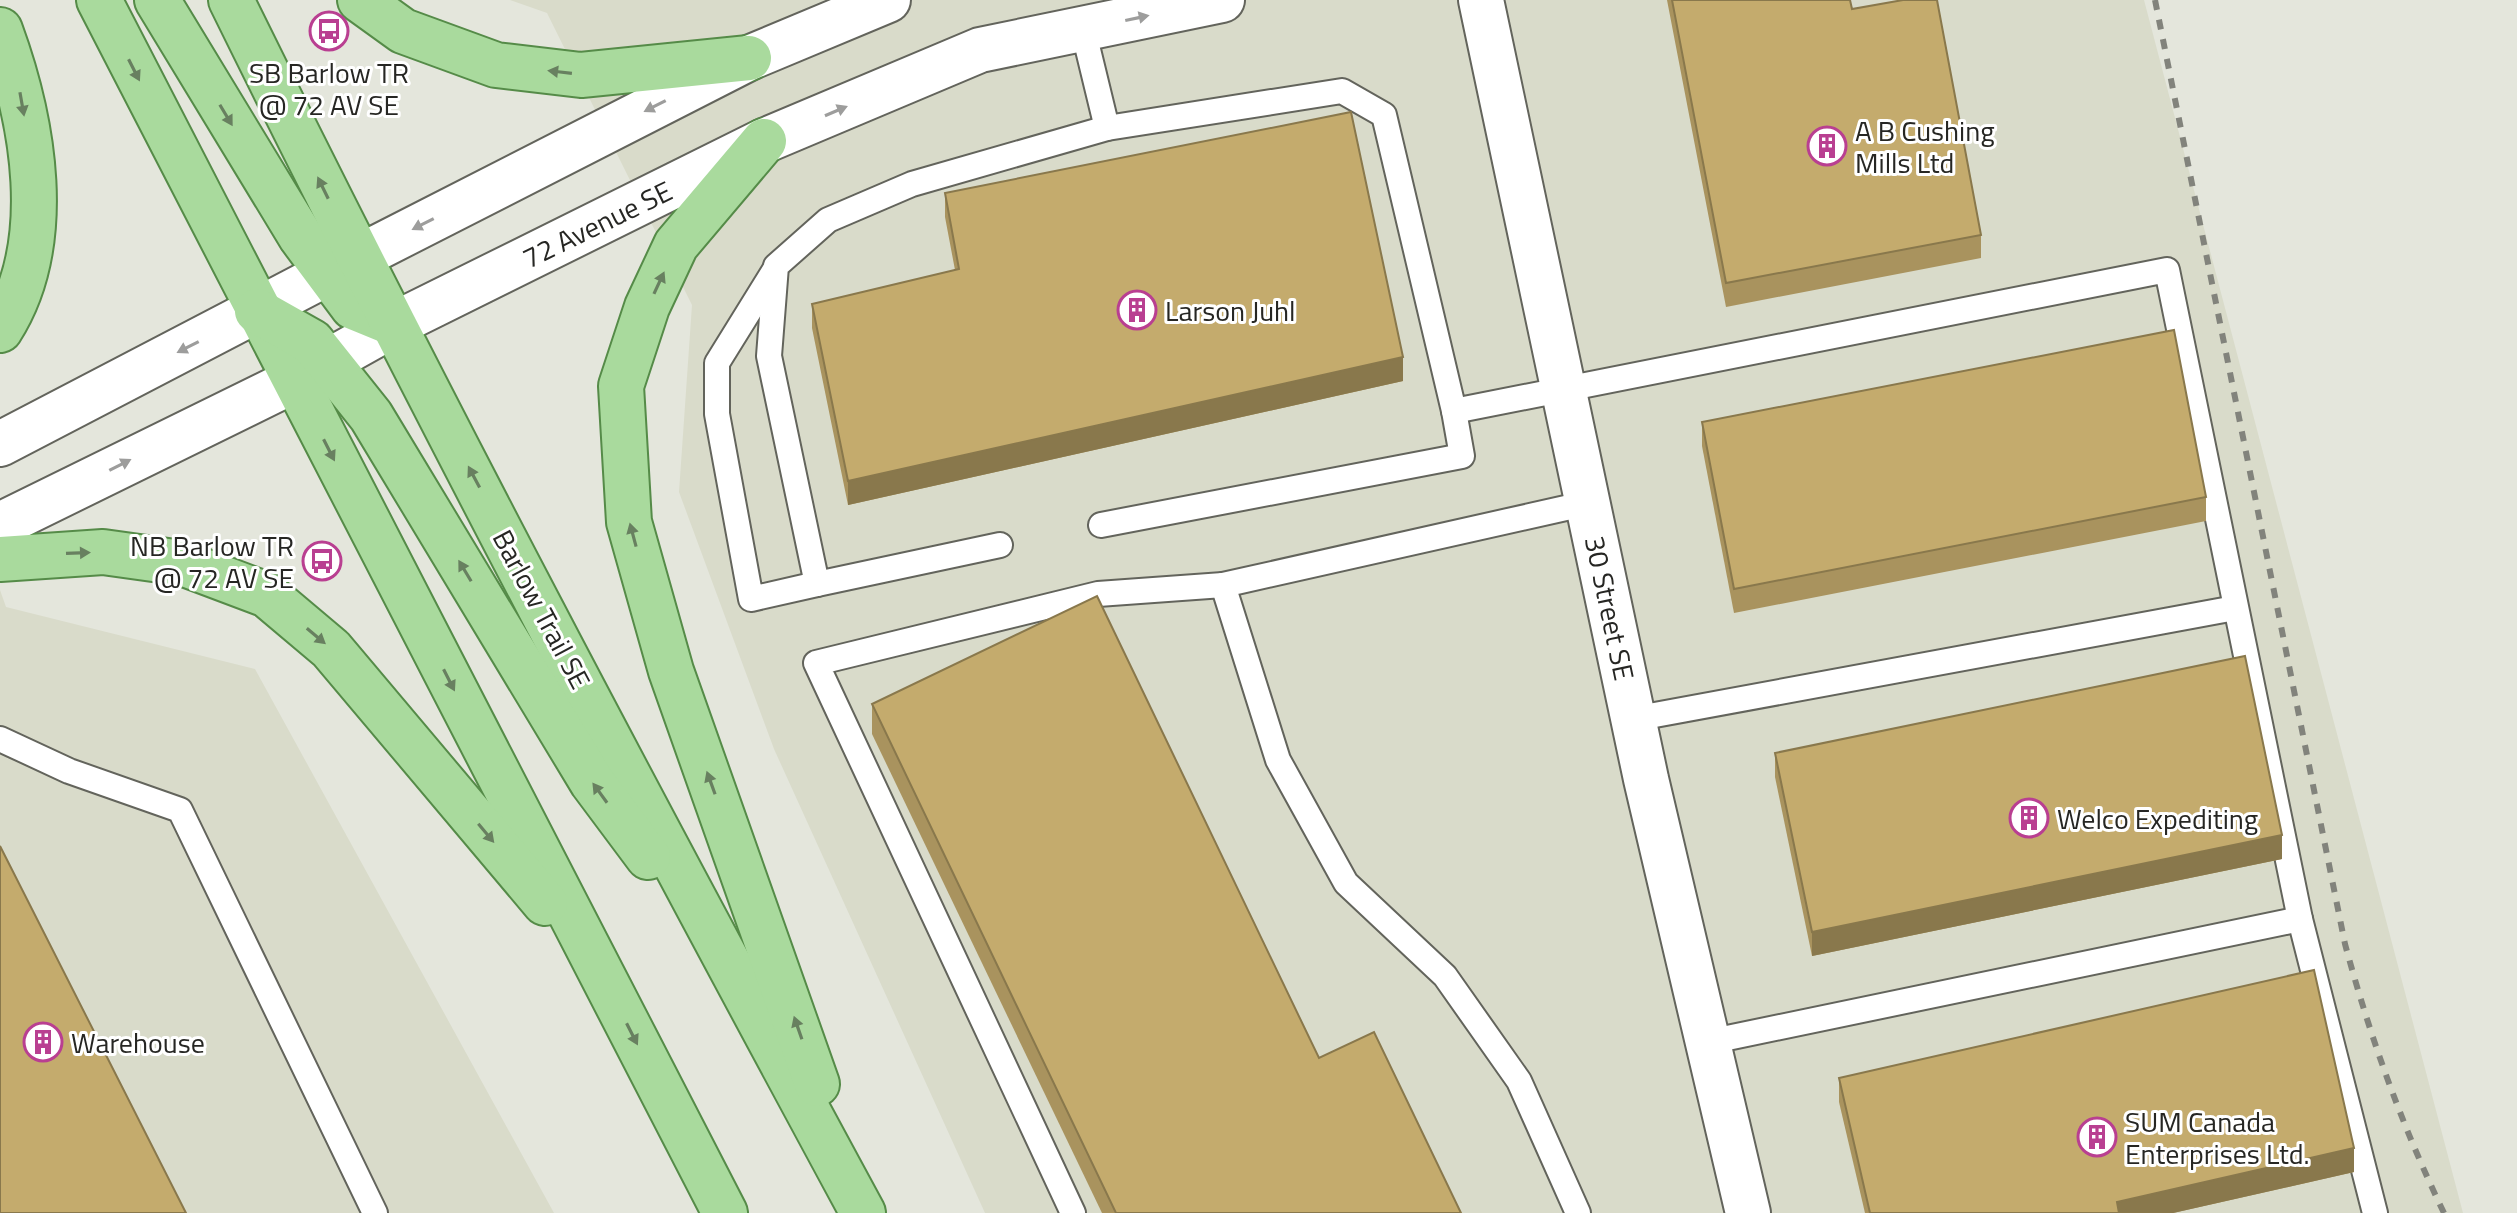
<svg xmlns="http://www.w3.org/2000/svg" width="2517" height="1213" font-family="'Titillium Web',sans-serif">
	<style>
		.built { fill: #d9dbca }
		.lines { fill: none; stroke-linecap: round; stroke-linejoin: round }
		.lane-casing { stroke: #63645c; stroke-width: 28 }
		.street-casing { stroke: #63645c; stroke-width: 48 }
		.secondary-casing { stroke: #63645c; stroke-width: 48 }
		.primary-casing { stroke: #558b48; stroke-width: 48 }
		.lane { stroke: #fff; stroke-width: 24 }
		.street { stroke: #fff; stroke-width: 44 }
		.secondary { stroke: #fff; stroke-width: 44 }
		.primary { stroke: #a9da9d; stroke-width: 44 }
		.rail { stroke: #82837c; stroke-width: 6; stroke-dasharray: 10 10; stroke-linecap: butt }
		.wall { fill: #a9935e }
		.shaded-wall { fill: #89784c }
		.building { fill: #c4ab6d; stroke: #89784c; stroke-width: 2 }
		.oneway { fill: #9d9d9c }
		.oneway2 { fill: #688060 }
		.labels { text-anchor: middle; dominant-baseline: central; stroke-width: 6; stroke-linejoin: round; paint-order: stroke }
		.poi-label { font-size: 28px; fill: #262623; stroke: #fff; text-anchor: start }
		.street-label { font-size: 28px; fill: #262623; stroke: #fff }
	</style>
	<rect width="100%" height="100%" fill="#e4e6dc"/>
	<g class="built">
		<path d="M510,0H2144L2463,1213H985L774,749L679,492L692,305L547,13Z"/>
		<path d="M0,590L6,607L255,669L554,1213H0Z"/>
	</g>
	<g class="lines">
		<defs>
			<g id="lane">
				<path d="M1107,128L1342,91L1384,115L1454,411L2167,270L2300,919L2375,1213"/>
				<path d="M774,271L717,363V414L751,599L817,584"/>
				<path d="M1101,525L1462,456L1454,411"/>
				<path d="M1000,545L817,584L769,356L776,266L828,220L912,184L1107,128L1083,29"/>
				<path d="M1633,719L2235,608"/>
				<path d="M0,739L69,771L180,810L375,1213"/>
				<path d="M1708,1042L2300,919"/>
				<path d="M1073,1213L816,663L1098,594L1223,585"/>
				<path d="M1578,1213L1519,1081L1445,976L1346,883L1278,760L1223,585L1588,503"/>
			</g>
			<g id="street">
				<path d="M1481,0L1646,779L1748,1213"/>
				<path d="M359,257L749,58L888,0"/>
				<path d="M395,324L764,141L980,50L1222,0"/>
			</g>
			<g id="secondary">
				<path d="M0,444L359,257"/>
				<path d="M0,525L293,381L395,324"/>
			</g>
			<g id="primary">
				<path d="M99,0L725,1213"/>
				<path d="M157,0L301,237L353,307L392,323"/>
				<path d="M231,0C432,409 646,812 863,1213"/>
				<path d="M360,0L403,31L496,65L581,75L749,58"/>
				<path d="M0,30C33,120 56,243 0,330"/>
				<path d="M764,141L676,245L647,307L621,386L629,522L671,671L817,1084"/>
				<path d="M257,311L312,342L371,416L592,782L648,857"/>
				<path d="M0,559L103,552L182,563L267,595L331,649L545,903"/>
			</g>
		</defs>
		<use href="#lane" class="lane-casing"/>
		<use href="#street" class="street-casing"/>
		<use href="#secondary" class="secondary-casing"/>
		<use href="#primary" class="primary-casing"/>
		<use href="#lane" class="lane"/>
		<use href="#street" class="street"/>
		<use href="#secondary" class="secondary"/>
		<use href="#primary" class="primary"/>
		<path class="rail" d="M2155,0L2345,944C2370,1037 2402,1126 2444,1213"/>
	</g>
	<g class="wall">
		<path d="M1667,0H1850L1852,9L1981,235V258L1726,307Z"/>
		<path d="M945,193L1403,381L848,505L812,328V304L955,270L945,217Z"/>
		<path d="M1702,422L2206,497V521L1734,613L1702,446Z"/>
		<path d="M872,704L1319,1058L1461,1213H1102L872,734Z"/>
		<path d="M1775,753L2282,859L1812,956L1775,777Z"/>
		<path d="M1839,1078L2354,1172L2173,1213H1865L1839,1102Z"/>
	</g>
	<g class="shaded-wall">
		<path d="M1403,357V381L848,505V481Z"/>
		<path d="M2282,835V859L1812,956V932Z"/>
		<path d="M2354,1148V1172L2173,1213H2117V1202Z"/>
	</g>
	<g class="building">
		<path d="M1672,0H1850L1852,9L1903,0H1937L1981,235L1726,283Z"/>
		<path d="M1351,112L1403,357L848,481L812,304L959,269L945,193Z"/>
		<path d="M2174,330L2206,497L1734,589L1702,422Z"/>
		<path d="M1097,596L1319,1058L1374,1032L1461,1213H1116L872,704Z"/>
		<path d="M2245,656L2282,835L1812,932L1775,753Z"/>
		<path d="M0,846L186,1213H0Z"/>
		<path d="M2314,970L2354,1148L2117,1202L2119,1213H1870L1839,1078Z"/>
	</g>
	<defs><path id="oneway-solid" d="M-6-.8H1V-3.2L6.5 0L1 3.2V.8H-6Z" transform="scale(2)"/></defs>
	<g class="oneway">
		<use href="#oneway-solid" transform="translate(1137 18) rotate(-12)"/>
		<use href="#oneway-solid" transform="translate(655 106) rotate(153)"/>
		<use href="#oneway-solid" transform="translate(836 111) rotate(-23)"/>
		<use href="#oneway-solid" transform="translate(423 224) rotate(153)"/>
		<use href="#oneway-solid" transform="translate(188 347) rotate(153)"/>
		<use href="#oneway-solid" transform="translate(120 465) rotate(-27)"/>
	</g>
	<g class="oneway2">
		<use href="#oneway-solid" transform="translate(134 70) rotate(63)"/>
		<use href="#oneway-solid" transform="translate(560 72) rotate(-173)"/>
		<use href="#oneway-solid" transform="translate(22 104) rotate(80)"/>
		<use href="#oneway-solid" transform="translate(226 115) rotate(59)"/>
		<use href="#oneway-solid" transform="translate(323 188) rotate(-116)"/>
		<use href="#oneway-solid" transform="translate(659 283) rotate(-65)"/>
		<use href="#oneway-solid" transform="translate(329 450) rotate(63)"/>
		<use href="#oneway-solid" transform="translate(474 477) rotate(-118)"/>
		<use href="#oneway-solid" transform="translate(633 535) rotate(-105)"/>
		<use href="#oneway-solid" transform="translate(78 553) rotate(-2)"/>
		<use href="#oneway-solid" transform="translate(465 571) rotate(-121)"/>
		<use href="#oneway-solid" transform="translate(316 636) rotate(40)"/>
		<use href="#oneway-solid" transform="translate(449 680) rotate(63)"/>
		<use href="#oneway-solid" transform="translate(711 783) rotate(-110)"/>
		<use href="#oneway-solid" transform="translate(600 793) rotate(-126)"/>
		<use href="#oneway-solid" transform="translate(486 833) rotate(50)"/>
		<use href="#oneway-solid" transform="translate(798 1028) rotate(-109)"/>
		<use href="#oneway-solid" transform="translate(632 1034) rotate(63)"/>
	</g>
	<defs>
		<symbol id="bus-ring" viewBox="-11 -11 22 22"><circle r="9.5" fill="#fff" stroke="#b93f91" stroke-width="1.5"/><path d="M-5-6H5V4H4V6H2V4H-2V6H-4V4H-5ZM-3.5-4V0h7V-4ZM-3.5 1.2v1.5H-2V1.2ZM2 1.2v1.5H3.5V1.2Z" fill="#b93f91"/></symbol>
		<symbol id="building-ring" viewBox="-11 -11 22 22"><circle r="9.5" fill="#fff" stroke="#b93f91" stroke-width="1.5"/><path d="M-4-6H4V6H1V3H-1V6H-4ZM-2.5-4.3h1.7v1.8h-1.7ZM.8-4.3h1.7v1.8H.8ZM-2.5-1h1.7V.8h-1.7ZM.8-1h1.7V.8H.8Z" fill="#b93f91"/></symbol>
	</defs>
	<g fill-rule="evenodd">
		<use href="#bus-ring" x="307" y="9" width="44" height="44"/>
		<use href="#building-ring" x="1805" y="124" width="44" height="44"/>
		<use href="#building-ring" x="1115" y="288" width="44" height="44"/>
		<use href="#bus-ring" x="300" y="539" width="44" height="44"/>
		<use href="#building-ring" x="2007" y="796" width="44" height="44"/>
		<use href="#building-ring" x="21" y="1020" width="44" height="44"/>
		<use href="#building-ring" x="2075" y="1115" width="44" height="44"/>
	</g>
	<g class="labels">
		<g class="poi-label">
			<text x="329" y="72" text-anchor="middle">SB Barlow TR<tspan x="329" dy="32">@ 72 AV SE</tspan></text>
			<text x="1855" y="130">A B Cushing<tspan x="1855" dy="32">Mills Ltd</tspan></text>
			<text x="1165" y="310">Larson Juhl</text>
			<text x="294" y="545" text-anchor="end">NB Barlow TR<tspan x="294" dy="32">@ 72 AV SE</tspan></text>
			<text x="2057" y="818">Welco Expediting</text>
			<text x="71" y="1042">Warehouse</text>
			<text x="2125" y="1121">SUM Canada<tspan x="2125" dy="32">Enterprises Ltd.</tspan></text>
		</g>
		<g class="street-label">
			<text transform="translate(597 224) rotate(-26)">72 Avenue SE</text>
			<text transform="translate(1610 608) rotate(78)">30 Street SE</text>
			<text transform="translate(542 609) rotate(62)">Barlow Trail SE</text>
		</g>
	</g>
</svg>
